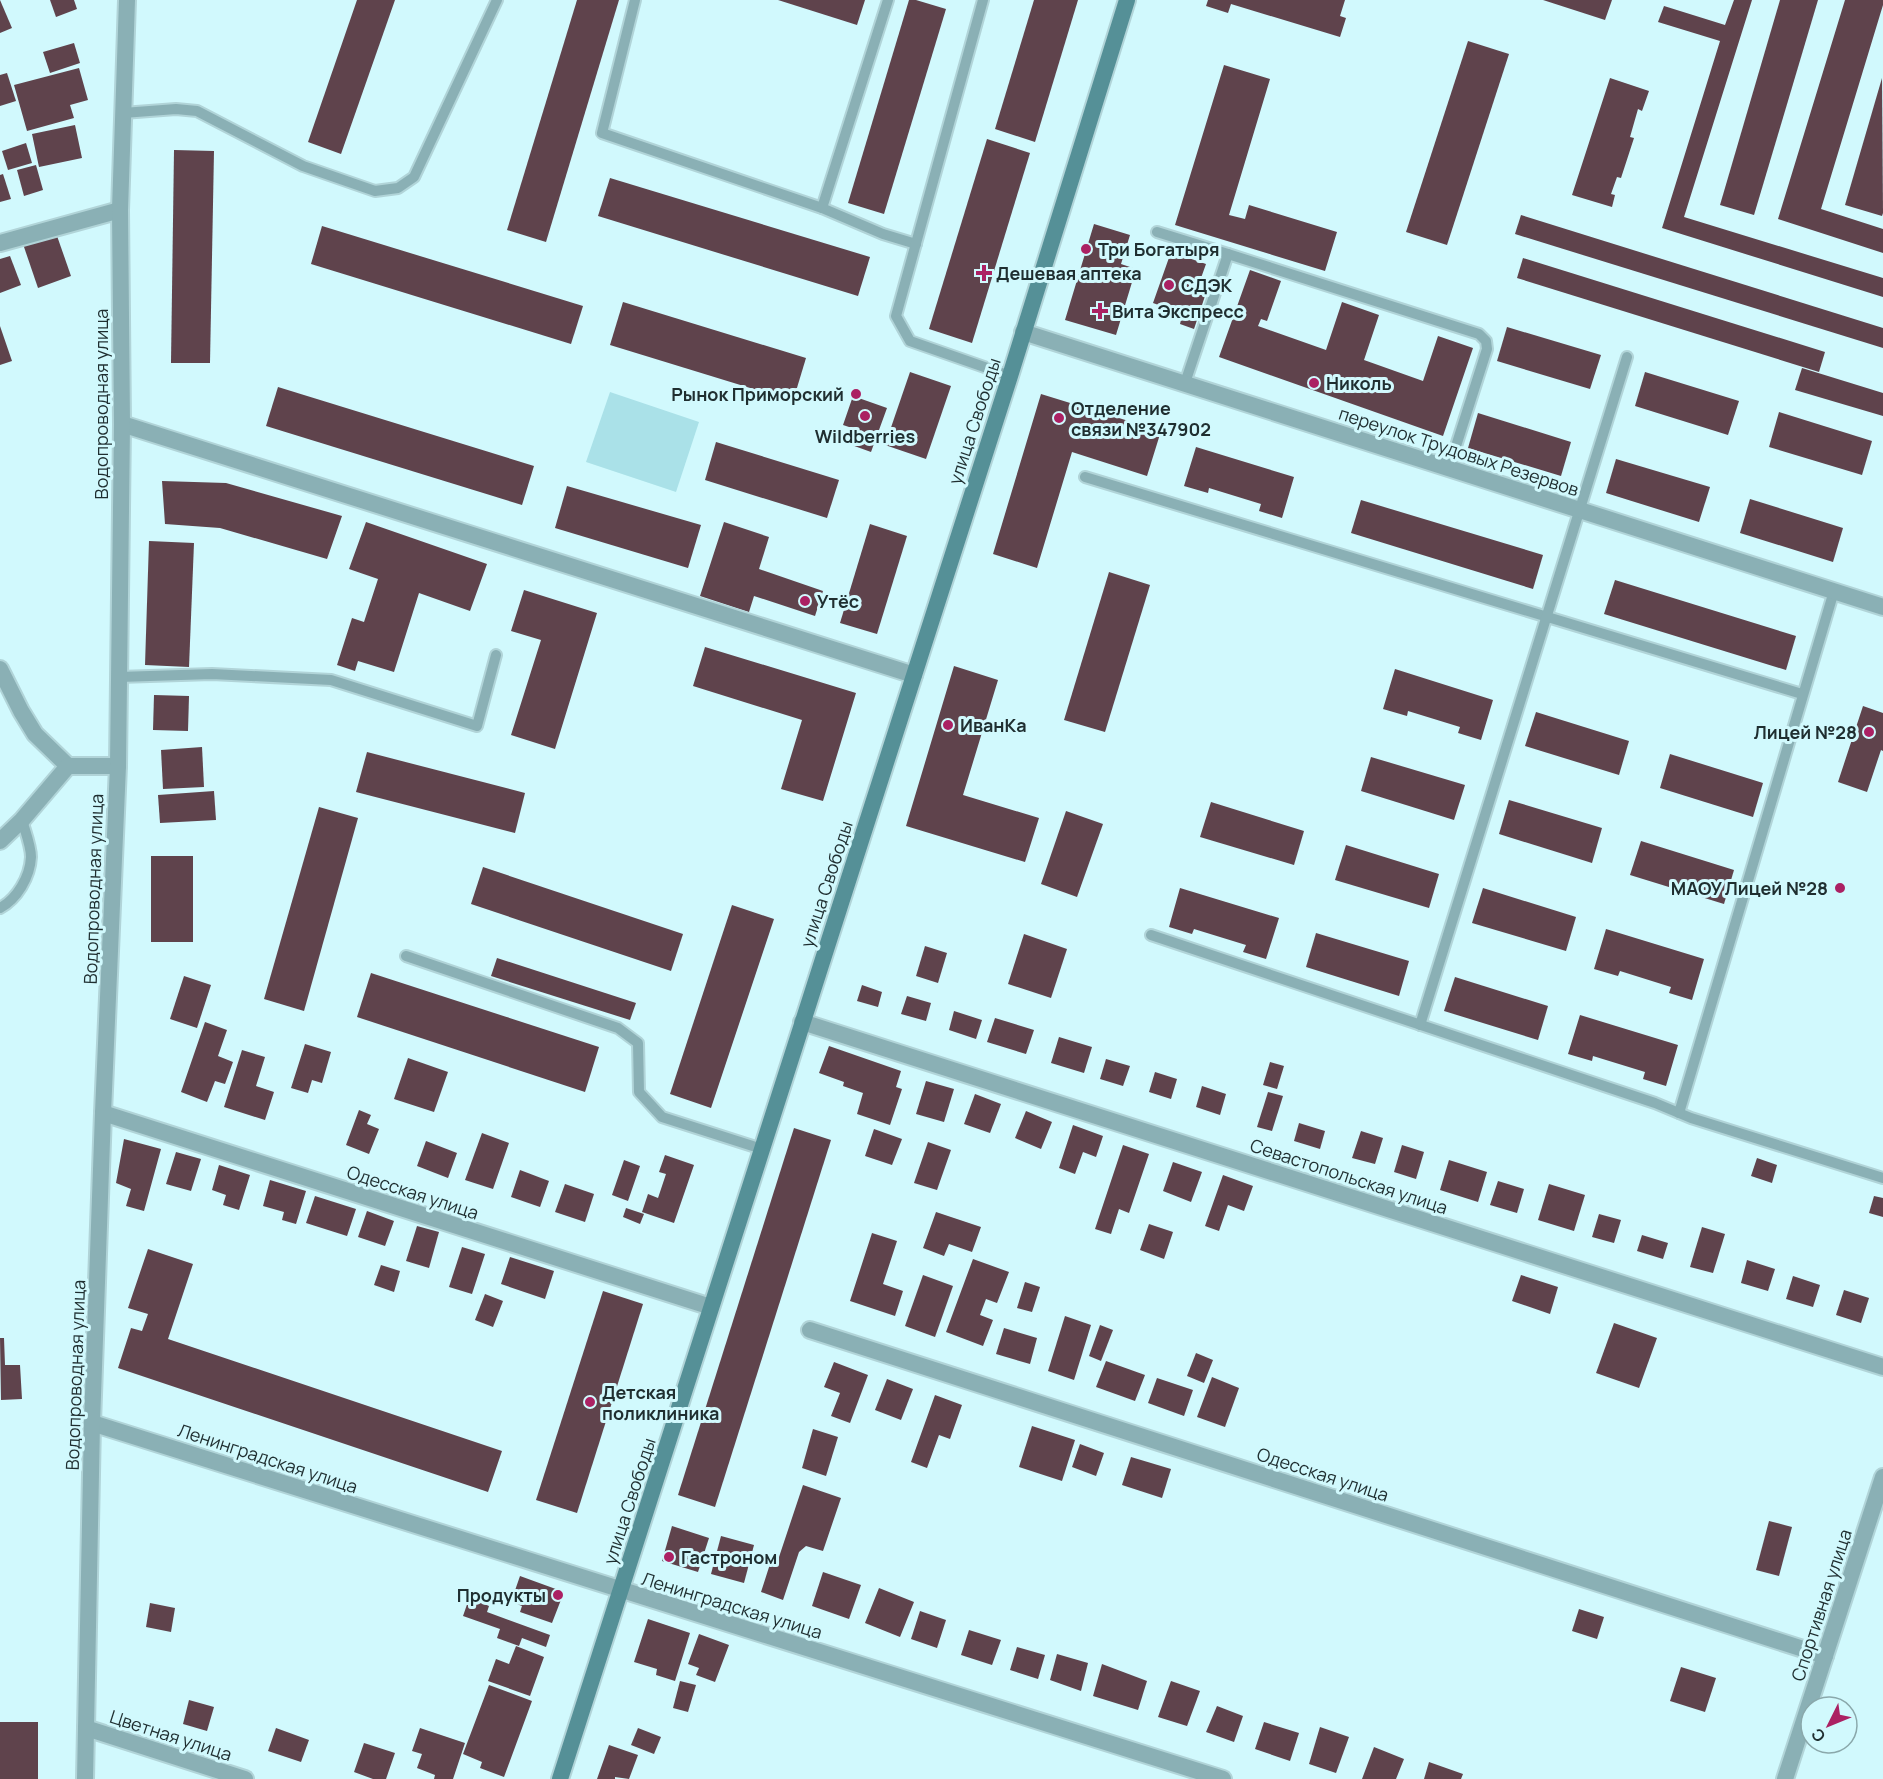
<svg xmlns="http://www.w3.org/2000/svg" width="1883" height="1779" font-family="Manrope,sans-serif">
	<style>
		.green { fill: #aae1e8 }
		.building { fill: #5f434c }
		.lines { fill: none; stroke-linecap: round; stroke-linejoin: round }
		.service-casing { stroke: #b1d4d8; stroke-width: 14 }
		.minor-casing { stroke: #b1d4d8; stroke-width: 20 }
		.tertiary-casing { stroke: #b1d4d8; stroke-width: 20 }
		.secondary-casing { stroke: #b1d4d8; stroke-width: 20 }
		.service { stroke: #8ab0b5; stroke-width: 10 }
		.minor { stroke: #8ab0b5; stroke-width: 16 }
		.tertiary { stroke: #8ab0b5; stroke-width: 16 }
		.secondary { stroke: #559097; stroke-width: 16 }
		.poi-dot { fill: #ab2163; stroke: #d1f9fd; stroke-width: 2 }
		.labels { text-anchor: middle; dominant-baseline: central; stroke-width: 6; stroke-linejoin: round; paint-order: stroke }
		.poi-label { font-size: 18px; font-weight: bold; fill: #1f2e30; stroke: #d1f9fd; text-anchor: start }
		.street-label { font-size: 18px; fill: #1f2e30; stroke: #d1f9fd }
	</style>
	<rect width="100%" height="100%" fill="#d1f9fd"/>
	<path class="green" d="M610,392L699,422L676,492L586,462Z"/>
	<g class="building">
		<path d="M0,0L12,28L0,33Z"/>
		<path d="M50,0H74L77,9L56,17Z"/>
		<path d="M357,0H395L341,154L308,142Z"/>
		<path d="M577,0H619L546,242L507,230Z"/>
		<path d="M778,0H865L857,25Z"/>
		<path d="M909,0H916L946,9L884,214L848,203Z"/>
		<path d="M1034,0H1078L1035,142L995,129Z"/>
		<path d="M1208,0H1345L1340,16L1346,18L1340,37L1231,4L1228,13L1206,6Z"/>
		<path d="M1543,0H1612L1605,20Z"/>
		<path d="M1734,0H1752L1684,217L1883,278V297L1662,228L1720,41L1658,22L1664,6L1725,25Z"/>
		<path d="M1780,0H1818L1754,215L1720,205Z"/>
		<path d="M1845,0H1883V5L1821,209L1883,229V253L1778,219Z"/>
		<path d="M1468,41L1509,54L1447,245L1406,232Z"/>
		<path d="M74,43L80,63L50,73L43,52Z"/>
		<path d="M1224,65L1270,79L1229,215L1245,219L1249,205L1337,232L1325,271L1175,225Z"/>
		<path d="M79,68L88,100L70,105L74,118L27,131L14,85Z"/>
		<path d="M7,73L16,101L0,106V75Z"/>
		<path d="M1610,78L1649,91L1642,111L1638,109L1630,137L1634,138L1621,178L1617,177L1611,194L1615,195L1612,207L1572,195Z"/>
		<path d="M1882,78L1883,213L1882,216L1845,205Z"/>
		<path d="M75,125L82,158L39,167L32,134Z"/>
		<path d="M987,139L1030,153L972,343L929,329Z"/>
		<path d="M26,143L32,163L8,170L2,151Z"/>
		<path d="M174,150L214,151L210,363H171Z"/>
		<path d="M36,165L43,190L24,196L17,170Z"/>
		<path d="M3,174L11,199L0,202V175Z"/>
		<path d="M610,178L870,257L858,296L598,216Z"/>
		<path d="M1521,215L1883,328V348L1515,234Z"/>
		<path d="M1094,224L1130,235L1121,264L1136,269L1116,335L1065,320Z"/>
		<path d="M322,226L583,306L571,344L311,264Z"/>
		<path d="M56,233L71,276L38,288L23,244Z"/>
		<path d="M1171,252L1206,264L1201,278L1210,281L1194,329L1180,324L1181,320L1174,318L1175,315L1166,312L1167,308L1153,303Z"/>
		<path d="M10,256L21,285L0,293V259Z"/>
		<path d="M1523,258L1825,352L1819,372L1517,278Z"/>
		<path d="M1250,270L1281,281L1267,321L1261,319L1258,326L1326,350L1342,302L1379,315L1364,360L1423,381L1438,336L1473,348L1443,436L1219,357Z"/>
		<path d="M623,302L806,358L793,401L610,345Z"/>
		<path d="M0,326L12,361L0,365Z"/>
		<path d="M1507,327L1601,355L1590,389L1497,361Z"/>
		<path d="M1802,368L1883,393V416L1795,390Z"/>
		<path d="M910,372L951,386L926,459L885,445Z"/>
		<path d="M1645,372L1739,401L1728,435L1635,406Z"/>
		<path d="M278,387L534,466L522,505L266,426Z"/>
		<path d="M1041,394L1161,431L1147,476L1072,452L1037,568L993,554Z"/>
		<path d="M853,396L887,408L871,452L846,443L852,428L843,425Z"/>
		<path d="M1779,412L1872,441L1862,475L1769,447Z"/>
		<path d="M1478,413L1571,442L1561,476L1468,448Z"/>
		<path d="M716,442L839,480L827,518L705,480Z"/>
		<path d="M1196,447L1294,477L1282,518L1259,511L1261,504L1209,488L1208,493L1184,486Z"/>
		<path d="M1616,459L1710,487L1699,522L1606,493Z"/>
		<path d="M162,481L226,483L342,516L327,559L220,528L165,524Z"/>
		<path d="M567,486L701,525L688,568L555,528Z"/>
		<path d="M1750,499L1843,528L1833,562L1740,533Z"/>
		<path d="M1361,500L1543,555L1533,589L1351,533Z"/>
		<path d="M366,522L487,564L470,611L419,593L394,672L358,661L355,671L337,665L352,618L364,622L378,579L349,569Z"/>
		<path d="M724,522L769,537L759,569L823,591L815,616L754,596L749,612L700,596Z"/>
		<path d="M870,524L907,536L877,634L840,623Z"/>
		<path d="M149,541L194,543L189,667L145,665Z"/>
		<path d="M1109,572L1150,585L1105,732L1064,720Z"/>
		<path d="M1615,580L1796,636L1786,670L1604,614Z"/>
		<path d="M524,590L597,613L555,749L511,735L541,640L511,631Z"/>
		<path d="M705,647L856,693L823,801L781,789L802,720L693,686Z"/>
		<path d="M954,666L998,680L963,795L1039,818L1025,862L906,826Z"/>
		<path d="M1395,669L1493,700L1481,740L1458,733L1460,727L1408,711L1407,716L1383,709Z"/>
		<path d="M154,695L189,696L188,731L153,730Z"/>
		<path d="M1863,706L1883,713V751L1881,750L1867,792L1838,782Z"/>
		<path d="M1536,712L1629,741L1619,775L1525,746Z"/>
		<path d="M202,747L204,787L163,789L161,750Z"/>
		<path d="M367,752L525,793L515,833L356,792Z"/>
		<path d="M1670,754L1763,783L1753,817L1660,788Z"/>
		<path d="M1371,757L1465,785L1454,820L1361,791Z"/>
		<path d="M214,791L216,820L160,823L158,795Z"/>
		<path d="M1509,800L1602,828L1592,863L1499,834Z"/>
		<path d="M1211,802L1304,831L1294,865L1200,837Z"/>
		<path d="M319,807L358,818L304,1011L264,999Z"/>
		<path d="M1066,811L1103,824L1077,897L1041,884Z"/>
		<path d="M1641,841L1734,870L1724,904L1630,875Z"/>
		<path d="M1346,845L1439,874L1429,908L1335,880Z"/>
		<rect x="151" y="856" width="42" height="86"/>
		<path d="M483,867L683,934L671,971L471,904Z"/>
		<path d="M1180,888L1279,918L1266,959L1243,952L1246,945L1194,929L1192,934L1169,927Z"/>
		<path d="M1483,888L1576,917L1566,951L1472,923Z"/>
		<path d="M732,905L774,919L711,1108L670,1094Z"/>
		<path d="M1606,929L1704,959L1692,1000L1669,993L1671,987L1620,971L1618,976L1594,969Z"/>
		<path d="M1316,933L1409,961L1399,996L1306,967Z"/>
		<path d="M1024,934L1067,949L1051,998L1008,984Z"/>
		<path d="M925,946L947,953L938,983L916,976Z"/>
		<path d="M497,958L636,1003L630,1020L491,976Z"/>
		<path d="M371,973L599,1047L585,1092L357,1017Z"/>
		<path d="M184,976L211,985L197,1028L170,1019Z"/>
		<path d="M1455,977L1548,1006L1538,1040L1444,1011Z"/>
		<path d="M862,985L882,992L878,1007L857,1001Z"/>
		<path d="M907,996L931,1003L926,1021L901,1014Z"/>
		<path d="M954,1011L982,1020L976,1039L949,1030Z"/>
		<path d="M1580,1015L1678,1045L1666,1086L1643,1079L1645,1072L1593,1056L1592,1061L1568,1054Z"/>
		<path d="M995,1018L1034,1030L1026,1054L987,1042Z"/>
		<path d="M205,1022L227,1030L218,1056L233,1062L225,1084L215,1081L207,1102L181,1092Z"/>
		<path d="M1059,1037L1092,1047L1084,1073L1051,1063Z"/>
		<path d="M305,1044L331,1052L322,1083L312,1080L308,1093L291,1088Z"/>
		<path d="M829,1046L901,1071L896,1087L902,1089L890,1125L857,1114L863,1093L843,1086L844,1082L819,1073Z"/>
		<path d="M242,1050L265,1057L256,1086L274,1092L265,1120L224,1107Z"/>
		<path d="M408,1058L448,1072L434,1112L394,1099Z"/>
		<path d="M1106,1059L1130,1066L1123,1086L1100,1079Z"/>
		<path d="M1270,1062L1284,1066L1277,1089L1263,1085Z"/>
		<path d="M1155,1072L1177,1079L1171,1099L1149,1092Z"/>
		<path d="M926,1081L954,1089L944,1122L916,1114Z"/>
		<path d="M1202,1086L1226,1094L1220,1115L1196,1107Z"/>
		<path d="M1268,1092L1283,1096L1272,1131L1257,1127Z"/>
		<path d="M975,1094L1001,1104L990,1133L964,1124Z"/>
		<path d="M359,1110L371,1115L367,1124L379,1129L369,1154L346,1145Z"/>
		<path d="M1026,1111L1052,1122L1041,1149L1015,1138Z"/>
		<path d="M1299,1123L1325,1131L1320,1149L1294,1141Z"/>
		<path d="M1073,1125L1103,1136L1096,1157L1083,1152L1075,1174L1059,1168Z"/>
		<path d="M794,1128L831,1140L715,1507L678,1495Z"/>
		<path d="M874,1129L902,1139L892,1165L865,1156Z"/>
		<path d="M1361,1131L1383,1138L1375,1164L1352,1158Z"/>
		<path d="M482,1133L509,1143L493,1189L465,1180Z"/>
		<path d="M124,1139L161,1149L144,1211L126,1206L131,1189L116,1183Z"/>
		<path d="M426,1141L457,1153L448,1178L417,1166Z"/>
		<path d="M928,1142L951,1150L937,1190L914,1183Z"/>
		<path d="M1123,1145L1149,1154L1129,1213L1119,1209L1111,1234L1095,1229Z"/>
		<path d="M1402,1145L1424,1152L1416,1179L1394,1172Z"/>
		<path d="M176,1152L201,1159L191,1191L166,1184Z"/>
		<path d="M665,1155L694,1165L674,1223L642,1212L648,1194L658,1198L666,1174L659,1172Z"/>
		<path d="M1757,1158L1777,1165L1772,1183L1751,1176Z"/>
		<path d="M624,1160L640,1166L628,1201L612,1195Z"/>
		<path d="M1449,1160L1487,1172L1478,1202L1440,1190Z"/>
		<path d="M1173,1162L1202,1172L1191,1202L1163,1191Z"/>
		<path d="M219,1165L250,1175L239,1210L223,1205L226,1195L212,1190Z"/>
		<path d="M520,1170L549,1181L540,1207L511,1197Z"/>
		<path d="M1223,1175L1253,1186L1244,1211L1228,1205L1219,1231L1205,1226Z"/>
		<path d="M270,1180L306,1191L296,1224L282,1220L284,1212L263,1206Z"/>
		<path d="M1498,1181L1524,1189L1517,1213L1490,1205Z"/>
		<path d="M565,1184L594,1194L585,1222L555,1212Z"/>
		<path d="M1549,1184L1585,1195L1574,1231L1538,1220Z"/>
		<path d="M315,1196L356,1209L347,1236L306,1223Z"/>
		<path d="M1874,1196L1883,1198V1217L1869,1213Z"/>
		<path d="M626,1208L644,1214L640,1224L623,1217Z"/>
		<path d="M367,1211L394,1221L385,1246L358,1237Z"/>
		<path d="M936,1212L981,1227L972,1252L949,1244L944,1256L923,1248Z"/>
		<path d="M1599,1214L1621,1220L1614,1243L1592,1237Z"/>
		<path d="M1149,1224L1173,1232L1164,1259L1140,1250Z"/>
		<path d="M417,1226L439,1232L429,1268L406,1261Z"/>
		<path d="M1702,1227L1725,1234L1713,1273L1690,1267Z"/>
		<path d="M872,1233L897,1241L883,1284L903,1291L895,1316L850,1301Z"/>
		<path d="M1642,1235L1668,1243L1663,1259L1637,1251Z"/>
		<path d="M462,1247L485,1254L472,1294L449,1287Z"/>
		<path d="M148,1249L193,1264L168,1339L502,1451L488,1492L118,1368L131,1328L142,1331L148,1314L128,1308Z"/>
		<path d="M510,1257L554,1271L545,1299L501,1284Z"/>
		<path d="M973,1259L1009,1272L997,1303L986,1299L980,1315L993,1320L983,1346L946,1332Z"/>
		<path d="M1747,1260L1775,1269L1768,1291L1741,1283Z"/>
		<path d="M381,1265L400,1271L394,1292L374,1285Z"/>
		<path d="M923,1275L953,1286L935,1337L905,1326Z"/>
		<path d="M1521,1275L1558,1287L1550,1314L1512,1301Z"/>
		<path d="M1793,1276L1820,1285L1813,1307L1786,1299Z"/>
		<path d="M1025,1282L1040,1287L1032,1312L1017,1308Z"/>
		<path d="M1844,1290L1869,1298L1861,1323L1836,1315Z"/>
		<path d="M603,1291L643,1304L577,1513L536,1500Z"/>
		<path d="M485,1294L503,1301L493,1327L475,1320Z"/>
		<path d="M1065,1316L1091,1325L1074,1380L1048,1371Z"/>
		<path d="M1614,1323L1657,1338L1639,1388L1596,1373Z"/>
		<path d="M1100,1325L1113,1330L1101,1361L1089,1356Z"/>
		<path d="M1004,1328L1037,1338L1030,1364L996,1354Z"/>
		<path d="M0,1338H4L5,1365H20L22,1399L1,1400Z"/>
		<path d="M1196,1353L1213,1360L1204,1383L1187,1376Z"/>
		<path d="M1106,1361L1145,1375L1135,1401L1096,1387Z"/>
		<path d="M834,1362L868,1375L850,1423L831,1416L840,1393L824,1387Z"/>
		<path d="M1212,1377L1239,1388L1225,1427L1197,1417Z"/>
		<path d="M1157,1378L1193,1390L1184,1416L1148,1403Z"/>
		<path d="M887,1379L913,1389L901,1420L875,1410Z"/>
		<path d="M935,1395L962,1405L950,1439L939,1435L927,1468L911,1462Z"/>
		<path d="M1032,1426L1075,1440L1062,1481L1019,1467Z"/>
		<path d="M813,1429L838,1437L826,1476L802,1468Z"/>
		<path d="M1080,1444L1104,1453L1096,1476L1072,1467Z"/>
		<path d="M1131,1457L1171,1469L1162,1498L1122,1485Z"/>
		<path d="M803,1485L841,1498L823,1551L806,1546L799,1552L783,1600L761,1592L770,1564L776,1566Z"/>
		<path d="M1769,1521L1792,1527L1779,1576L1756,1570Z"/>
		<path d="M672,1526L709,1538L698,1572L662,1561Z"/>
		<path d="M721,1536L754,1545L744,1583L711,1574Z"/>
		<path d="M823,1572L861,1585L849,1619L812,1606Z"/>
		<path d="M520,1576L564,1592L552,1623L520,1612L522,1606L511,1602Z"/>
		<path d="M879,1588L914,1602L900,1637L865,1623Z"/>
		<path d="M472,1590L485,1595L482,1603L489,1606L487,1612L550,1635L546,1647L522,1638L519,1646L497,1638L500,1629L463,1616Z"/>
		<path d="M150,1603L175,1608L171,1632L146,1627Z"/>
		<path d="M1579,1609L1604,1617L1597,1639L1572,1631Z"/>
		<path d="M920,1611L946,1620L937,1648L911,1639Z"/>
		<path d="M648,1619L690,1633L675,1681L656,1675L657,1669L634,1662Z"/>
		<path d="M969,1630L1001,1640L992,1665L961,1655Z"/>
		<path d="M699,1634L729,1645L715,1682L696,1675L699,1668L688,1664Z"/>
		<path d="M516,1646L544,1657L530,1696L488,1681L496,1659L509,1664Z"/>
		<path d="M1017,1647L1045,1655L1038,1679L1010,1670Z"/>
		<path d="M1057,1654L1088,1663L1081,1691L1050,1680Z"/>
		<path d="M1102,1664L1147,1681L1138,1710L1093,1696Z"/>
		<path d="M1681,1667L1716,1678L1705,1712L1670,1701Z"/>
		<path d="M680,1681L696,1685L688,1712L673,1708Z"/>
		<path d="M1171,1681L1200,1691L1187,1726L1158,1717Z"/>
		<path d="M489,1685L532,1701L504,1777L480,1768L482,1762L463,1754Z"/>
		<path d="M189,1700L214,1707L207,1731L183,1724Z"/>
		<path d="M1217,1706L1243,1716L1234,1742L1206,1732Z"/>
		<rect x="0" y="1722" width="38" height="57"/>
		<path d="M1264,1722L1299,1733L1290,1761L1255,1749Z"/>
		<path d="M1320,1727L1349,1737L1336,1773L1309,1764Z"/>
		<path d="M276,1728L309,1740L301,1762L268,1751Z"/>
		<path d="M420,1728L465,1743L453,1779H434L435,1775L417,1768L422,1754L412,1751Z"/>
		<path d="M638,1728L661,1737L654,1754L631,1745Z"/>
		<path d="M364,1743L395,1753L386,1779H373L354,1772Z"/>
		<path d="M609,1745L638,1755L629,1779L615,1777V1779H597Z"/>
		<path d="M1374,1747L1404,1759L1396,1779H1362Z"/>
		<path d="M1429,1762L1463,1774L1461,1779H1424Z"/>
	</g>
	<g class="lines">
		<defs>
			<g id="service">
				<path d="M635,0L602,133L822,208L883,234L916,244"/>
				<path d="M983,0L896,316L910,341L1010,376"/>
				<path d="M123,113L176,109L197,111L303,166L375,191L398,188L414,177L497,0"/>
				<path d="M822,208L888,0"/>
				<path d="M1157,232L1228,254"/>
				<path d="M1185,383L1228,254L1479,334L1486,341L1487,349L1449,468"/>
				<path d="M1085,477L1802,694"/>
				<path d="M119,677L212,674L331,680L477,726L496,655"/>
				<path d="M0,908C17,899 30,877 31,857C31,846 25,831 22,820"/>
				<path d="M1151,935L1655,1103L1691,1118L1883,1178"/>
				<path d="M406,956L618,1028L638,1043L639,1092L662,1117L762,1149"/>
				<path d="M1420,1025L1627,357"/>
				<path d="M1679,1113L1834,591"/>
			</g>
			<g id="minor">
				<path d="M0,243L120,210"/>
				<path d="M1023,332L1883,607"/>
				<path d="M122,424L914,675"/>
				<path d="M0,669L21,711L35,734L68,766"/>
				<path d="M0,841L22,820L68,766H118"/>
				<path d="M802,1022L1883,1367"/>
				<path d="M810,1330L1825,1656"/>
				<path d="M92,1423L1223,1779"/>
				<path d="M86,1728L245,1779"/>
			</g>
			<g id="tertiary">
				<path d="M103,1113L711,1307"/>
				<path d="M85,1779L92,1423L103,1113L118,766L122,424L120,210L127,0"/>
				<path d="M1785,1779L1883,1477"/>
			</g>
			<path id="secondary" d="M560,1779L1010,376L1127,0"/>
		</defs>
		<use href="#service" class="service-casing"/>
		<use href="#minor" class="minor-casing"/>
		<use href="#tertiary" class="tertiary-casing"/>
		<use href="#secondary" class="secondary-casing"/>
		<use href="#service" class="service"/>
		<use href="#minor" class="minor"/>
		<use href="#tertiary" class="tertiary"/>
		<use href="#secondary" class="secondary"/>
	</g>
	<g class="poi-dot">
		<circle cx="1086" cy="249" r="6"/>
		<path d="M981 264h6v6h6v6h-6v6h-6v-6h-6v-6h6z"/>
		<circle cx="1169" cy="285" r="6"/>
		<path d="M1097 302h6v6h6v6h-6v6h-6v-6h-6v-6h6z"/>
		<circle cx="1314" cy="383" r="6"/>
		<circle cx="856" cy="394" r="6"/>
		<circle cx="865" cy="416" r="6"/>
		<circle cx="1059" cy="418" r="6"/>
		<circle cx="805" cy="601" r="6"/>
		<circle cx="948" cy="725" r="6"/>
		<circle cx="1869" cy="732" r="6"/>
		<circle cx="1840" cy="888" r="6"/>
		<circle cx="590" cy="1402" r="6"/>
		<circle cx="669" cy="1557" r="6"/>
		<circle cx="558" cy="1595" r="6"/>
	</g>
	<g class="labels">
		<g class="poi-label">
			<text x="1098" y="249">Три Богатыря</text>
			<text x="996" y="273">Дешевая аптека</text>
			<text x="1181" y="285">СДЭК</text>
			<text x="1112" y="311">Вита Экспресс</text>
			<text x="1326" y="383">Николь</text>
			<text x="844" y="394" text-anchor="end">Рынок Приморский</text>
			<text x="1071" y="408">Отделение<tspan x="1071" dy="21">связи №347902</tspan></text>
			<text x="865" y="436" text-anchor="middle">Wildberries</text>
			<text x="817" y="601">Утёс</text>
			<text x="960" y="725">ИванКа</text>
			<text x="1857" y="732" text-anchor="end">Лицей №28</text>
			<text x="1828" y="888" text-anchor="end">МАОУ Лицей №28</text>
			<text x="602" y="1392">Детская<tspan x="602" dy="21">поликлиника</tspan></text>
			<text x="681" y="1557">Гастроном</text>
			<text x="546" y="1595" text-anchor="end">Продукты</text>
		</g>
		<g class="street-label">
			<text transform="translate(101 404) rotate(-90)">Водопроводная улица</text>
			<text transform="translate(974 421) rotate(-72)">улица Свободы</text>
			<text transform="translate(1459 451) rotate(18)">переулок Трудовых Резервов</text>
			<text transform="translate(826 884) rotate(-72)">улица Свободы</text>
			<text transform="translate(93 889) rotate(-88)">Водопроводная улица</text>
			<text transform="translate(1349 1176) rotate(18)">Севастопольская улица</text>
			<text transform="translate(413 1192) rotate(18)">Одесская улица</text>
			<text transform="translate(75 1375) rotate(-88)">Водопроводная улица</text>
			<text transform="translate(268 1458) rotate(18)">Ленинградская улица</text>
			<text transform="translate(1323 1474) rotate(18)">Одесская улица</text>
			<text transform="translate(629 1501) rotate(-72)">улица Свободы</text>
			<text transform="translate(732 1605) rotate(17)">Ленинградская улица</text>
			<text transform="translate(1821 1605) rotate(-72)">Спортивная улица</text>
			<text transform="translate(171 1735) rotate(18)">Цветная улица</text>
		</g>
	</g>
	<g transform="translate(1829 1725) rotate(227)"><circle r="28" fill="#d1f9fd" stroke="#8aa8ab" stroke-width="1.5"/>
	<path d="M0-4.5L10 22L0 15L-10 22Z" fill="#ab2163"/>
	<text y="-9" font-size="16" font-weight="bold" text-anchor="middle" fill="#1f2e30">С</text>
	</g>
</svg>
